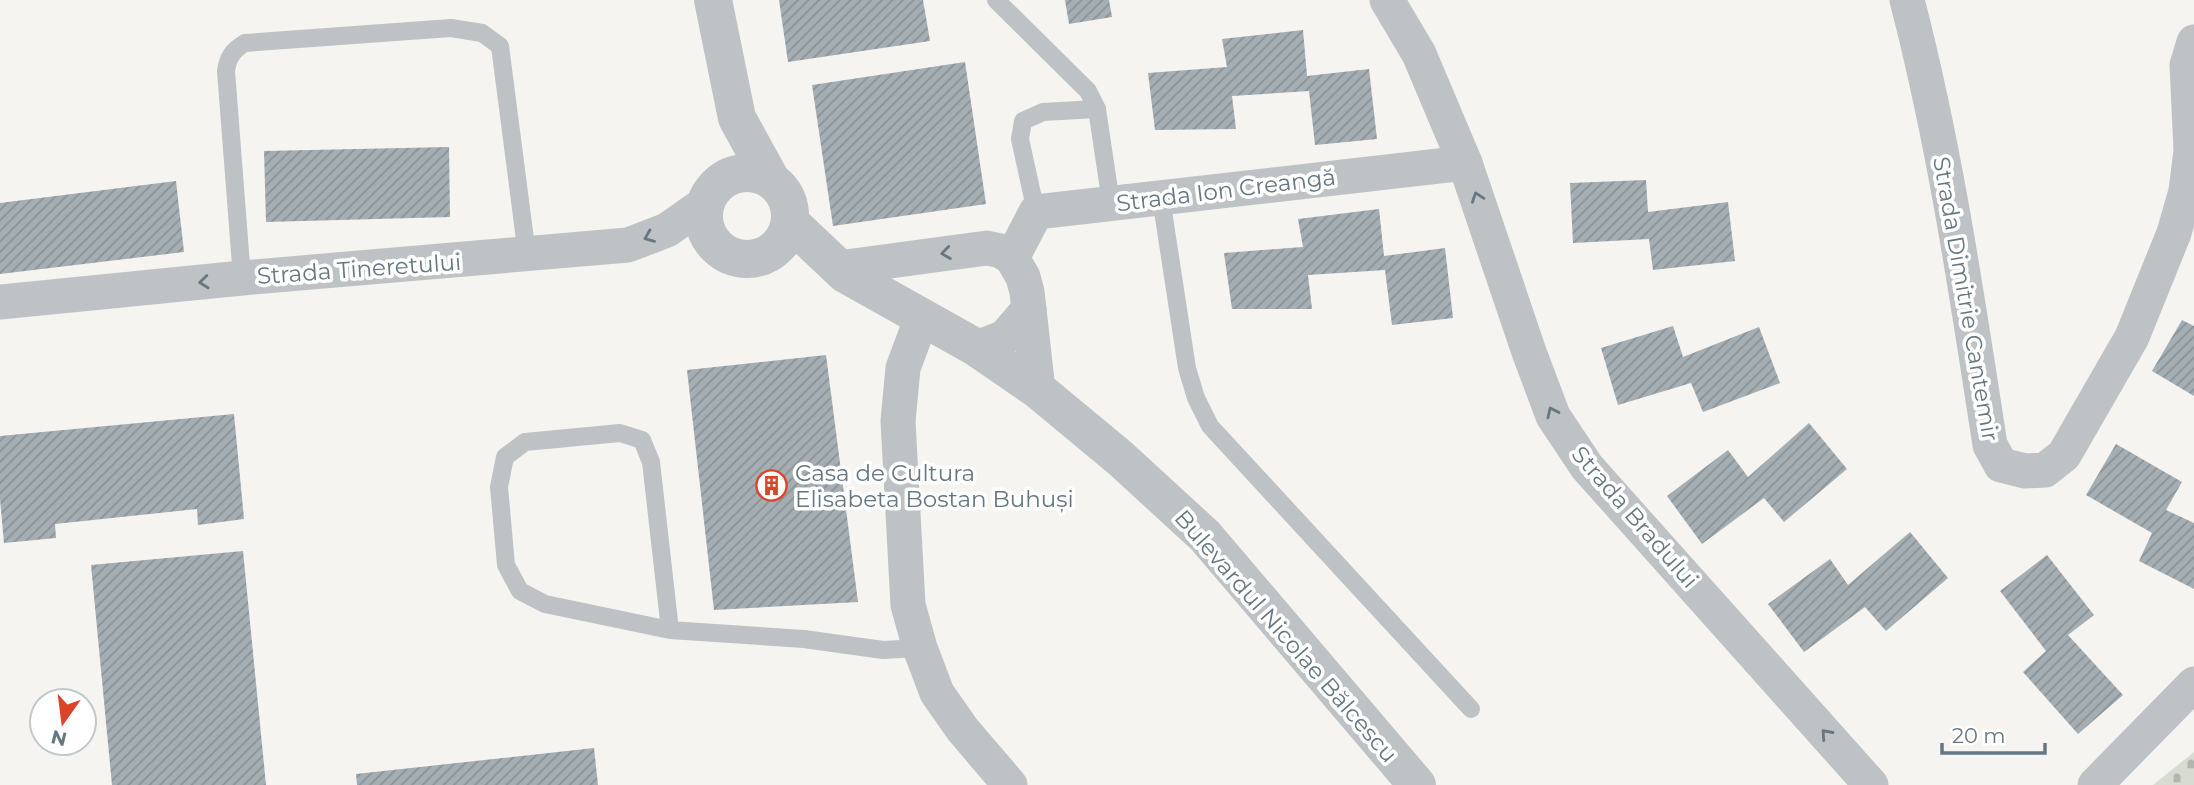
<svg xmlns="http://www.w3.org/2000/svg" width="2194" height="785" font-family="Montserrat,sans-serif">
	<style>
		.cemetery { fill: url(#cemetery-stones) }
		.building { fill: url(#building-hatch) }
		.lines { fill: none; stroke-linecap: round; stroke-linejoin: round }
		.service { stroke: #bec2c5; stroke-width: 18 }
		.minor { stroke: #bec2c5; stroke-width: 35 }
		.tertiary { stroke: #bec2c5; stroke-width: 38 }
		.oneway { stroke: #657781 }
		.labels { text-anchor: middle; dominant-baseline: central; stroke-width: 7; stroke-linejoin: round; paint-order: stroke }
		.street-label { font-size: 23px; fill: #657781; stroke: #fff }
		.poi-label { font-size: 23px; fill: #657781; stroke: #fff; text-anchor: start }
	</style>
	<defs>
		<pattern id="cemetery-stones" width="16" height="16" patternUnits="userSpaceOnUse" patternTransform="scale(1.75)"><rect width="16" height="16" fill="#d7dbd2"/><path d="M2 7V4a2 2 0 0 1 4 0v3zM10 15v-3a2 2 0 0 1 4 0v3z" fill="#b2b6b0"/></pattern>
		<pattern id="building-hatch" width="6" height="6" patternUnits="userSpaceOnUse" patternTransform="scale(1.75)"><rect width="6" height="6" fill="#a5aeb2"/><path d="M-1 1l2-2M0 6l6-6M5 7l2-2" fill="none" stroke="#8a9296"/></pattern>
	</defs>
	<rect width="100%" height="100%" fill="#f5f4f1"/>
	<path class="cemetery" d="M2194,752V785H2153Z"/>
	<g class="building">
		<path d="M779,0H923L930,41L788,62Z"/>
		<path d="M1065,0H1109L1112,17L1069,24Z"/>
		<path d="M1303,30L1307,76L1369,69L1377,139L1315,145L1309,91L1232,96L1236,129L1155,130L1148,73L1227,67L1222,39Z"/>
		<path d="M965,62L986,204L833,226L812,85Z"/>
		<path d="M449,147L450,217L266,222L264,151Z"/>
		<path d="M1646,180L1648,212L1728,202L1735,261L1653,270L1649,239L1573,243L1570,183Z"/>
		<path d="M176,181L184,252L0,274V203Z"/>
		<path d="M1379,209L1384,256L1445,248L1453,318L1392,325L1385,270L1308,275L1312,309H1232L1224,253L1303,247L1298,219Z"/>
		<path d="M2182,320L2194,326V396L2152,371Z"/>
		<path d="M1673,326L1683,357L1759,327L1780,383L1703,412L1691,383L1618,405L1601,348Z"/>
		<path d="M826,355L858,602L714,610L687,370Z"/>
		<path d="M234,414L244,519L198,525L197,509L55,524L56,538L4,543L0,499V436Z"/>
		<path d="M1809,423L1847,469L1784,522L1764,498L1702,544L1667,496L1728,450L1748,477Z"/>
		<path d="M2116,444L2182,482L2166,510L2194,523V589L2139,561L2152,533L2086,495Z"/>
		<path d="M1910,532L1948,578L1886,631L1865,607L1804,652L1768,604L1830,559L1848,585Z"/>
		<path d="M243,551L266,785H112L91,565Z"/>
		<path d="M2047,555L2094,615L2068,635L2123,695L2078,734L2023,672L2046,651L2000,591Z"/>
		<path d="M594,748L598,785H357L356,774Z"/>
	</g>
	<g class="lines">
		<g class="service">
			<path d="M996,0L1088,91L1097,109L1111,203"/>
			<path d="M1161,198L1187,368L1196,398L1210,426L1471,709"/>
			<path d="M1036,212L1020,139L1023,121L1043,112L1097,109"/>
			<path d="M242,278L226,71C228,57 233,50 245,43L451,28L482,33L500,46L527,255"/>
			<path d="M670,630L651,462L642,440L620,433L525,442L505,457L499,487L506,565L520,591L545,604L670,630L804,639L883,650L920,648"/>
		</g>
		<g class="minor">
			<path d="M1387,0L1419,54L1465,163L1529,352L1553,416L1587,467L1871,785"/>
			<path d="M1907,0C1945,146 1967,296 1990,445L2001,465L2025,471L2045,470L2064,455L2132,337L2174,233L2186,191L2191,151L2187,65L2194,42"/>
			<path d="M1012,258L1036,212L1465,163"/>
			<path d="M1012,258L1023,277L1027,292L1038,390"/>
			<path d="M838,268L987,248L1001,251L1012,258"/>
			<path d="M0,302L242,278L628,245L667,230L707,202"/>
			<path d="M922,317L903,368L898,421L908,605L920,648L937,693L963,730L1010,785"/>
			<path d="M977,348L1005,337L1029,309"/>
			<path d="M2095,785L2194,684"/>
		</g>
		<g class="tertiary">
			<path d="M713,0L737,118L771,180"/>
			<circle cx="747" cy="216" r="43"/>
			<path d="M790,222L845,274L977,348L1038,390L1120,458L1205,536L1417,785"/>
		</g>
	</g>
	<defs><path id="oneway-chevron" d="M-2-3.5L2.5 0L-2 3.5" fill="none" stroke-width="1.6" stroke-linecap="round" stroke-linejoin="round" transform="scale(1.75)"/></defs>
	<g class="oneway">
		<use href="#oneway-chevron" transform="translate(1477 197) rotate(-109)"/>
		<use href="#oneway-chevron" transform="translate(649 237) rotate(158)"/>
		<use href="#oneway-chevron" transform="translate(946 253) rotate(172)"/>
		<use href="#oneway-chevron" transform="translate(204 282) rotate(174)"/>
		<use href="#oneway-chevron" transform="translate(1552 412) rotate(-115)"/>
		<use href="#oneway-chevron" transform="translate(1826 734) rotate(-132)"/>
	</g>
	<defs>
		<symbol id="building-ring" viewBox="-11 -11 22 22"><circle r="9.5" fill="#fff" stroke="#dc442a" stroke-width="1.5"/><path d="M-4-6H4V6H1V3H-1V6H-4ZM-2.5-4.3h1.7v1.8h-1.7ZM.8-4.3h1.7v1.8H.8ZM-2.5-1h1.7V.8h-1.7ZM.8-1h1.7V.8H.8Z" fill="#dc442a"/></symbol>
	</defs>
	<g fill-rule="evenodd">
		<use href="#building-ring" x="754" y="468" width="35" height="35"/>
	</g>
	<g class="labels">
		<g class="street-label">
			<text transform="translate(1226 190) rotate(-7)">Strada Ion Creangă</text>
			<text transform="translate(359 269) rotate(-4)">Strada Tineretului</text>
			<text transform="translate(1966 299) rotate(80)">Strada Dimitrie Cantemir</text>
			<text transform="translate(1635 517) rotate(49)">Strada Bradului</text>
			<text transform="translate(1286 636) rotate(49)">Bulevardul Nicolae Bălcescu</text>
		</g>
		<g class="poi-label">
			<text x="795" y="473">Casa de Cultura<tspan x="795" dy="26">Elisabeta Bostan Buhuși</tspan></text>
		</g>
	</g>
	<g transform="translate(63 722) rotate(194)"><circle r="33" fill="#ffffff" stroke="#c1c9cd" stroke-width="2"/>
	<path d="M0-5L12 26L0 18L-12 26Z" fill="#dc442a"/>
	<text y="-10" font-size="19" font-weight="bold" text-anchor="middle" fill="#657781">N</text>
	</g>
	<path d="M1942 743v10h103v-10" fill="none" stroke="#657781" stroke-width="3.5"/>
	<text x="1952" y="743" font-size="21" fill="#657781" stroke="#ffffff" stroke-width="5" paint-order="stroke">20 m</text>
</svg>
